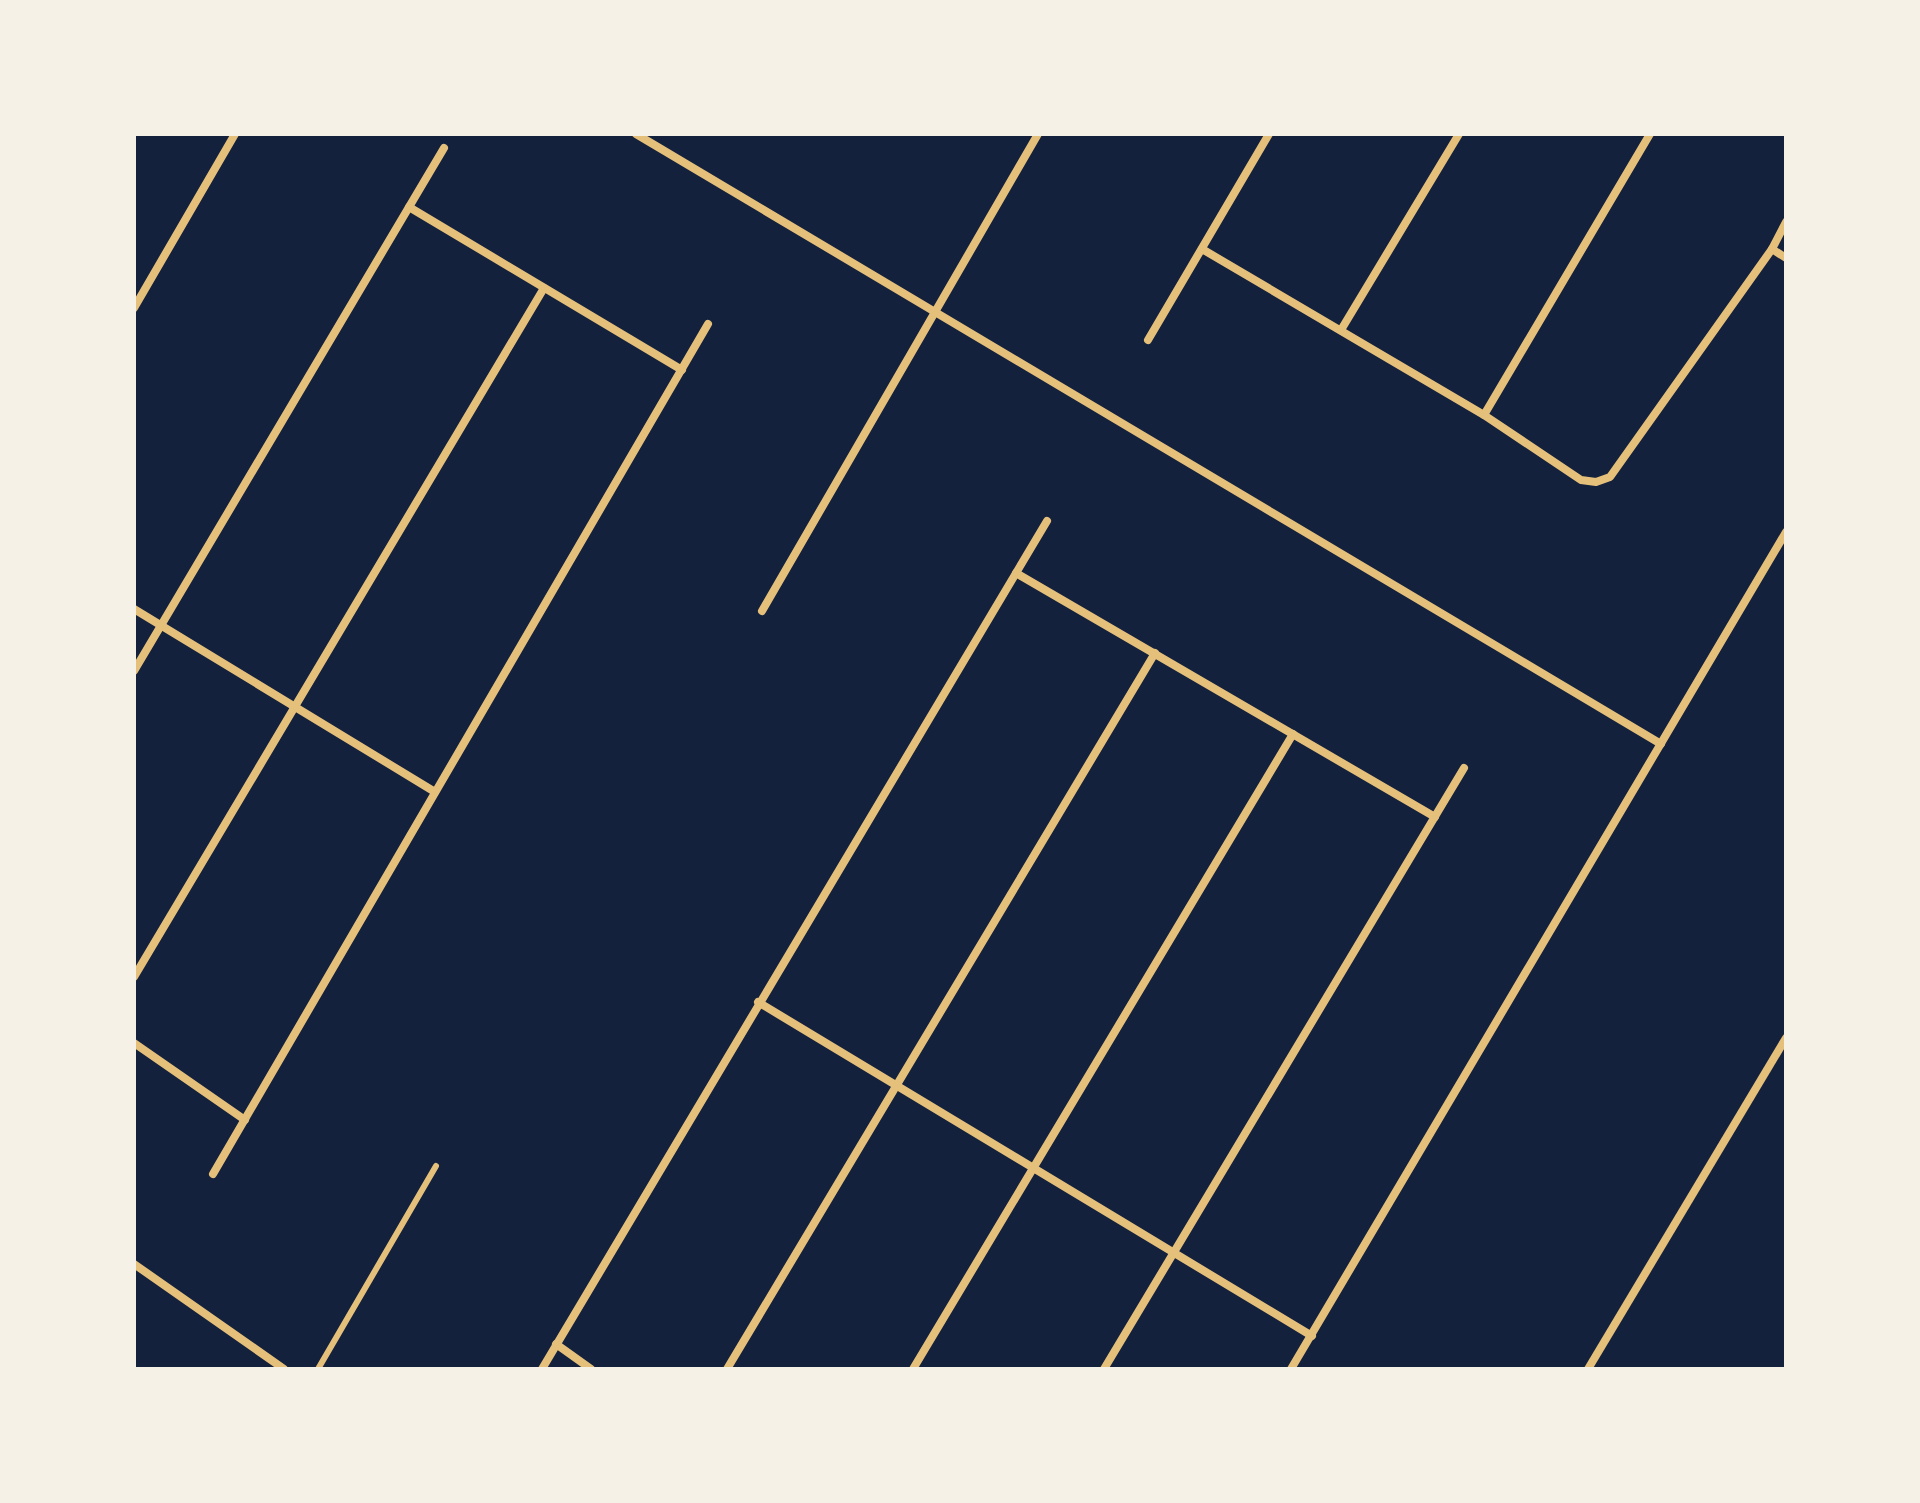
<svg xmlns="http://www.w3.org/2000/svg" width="1920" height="1503" font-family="'Sofia Sans Condensed',sans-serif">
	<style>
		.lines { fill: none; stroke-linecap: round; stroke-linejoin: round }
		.service { stroke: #e5c07b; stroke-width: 6 }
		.minor { stroke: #e5c07b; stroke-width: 8 }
	</style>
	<rect width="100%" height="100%" fill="#14213d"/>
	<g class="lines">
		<path class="service" d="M318,1369L436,1166"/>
		<g class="minor">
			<path d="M636,134L1661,744"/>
			<path d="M409,207L682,370"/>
			<path d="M1202,249L1484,415L1581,480L1596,482L1610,477L1772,249L1786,222"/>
			<path d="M1772,249L1786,258"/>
			<path d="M134,308L235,134"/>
			<path d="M1341,330L1459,134"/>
			<path d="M1148,340L1269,134"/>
			<path d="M1484,415L1650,134"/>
			<path d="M1016,573L1435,817"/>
			<path d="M134,609L435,792"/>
			<path d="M762,611L1038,134"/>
			<path d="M134,671L444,148"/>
			<path d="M134,977L544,288"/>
			<path d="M758,1002L1312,1336"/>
			<path d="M134,1043L245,1120"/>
			<path d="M213,1174L708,324"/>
			<path d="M134,1264L284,1369"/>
			<path d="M556,1344L591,1369"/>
			<path d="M542,1369L1047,521"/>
			<path d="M727,1369L1155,653"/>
			<path d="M913,1369L1293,734"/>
			<path d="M1104,1369L1464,768"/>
			<path d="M1291,1369L1786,532"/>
			<path d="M1588,1369L1786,1038"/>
		</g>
	</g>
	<rect width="1920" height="1503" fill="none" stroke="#f6f1e7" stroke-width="272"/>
</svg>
